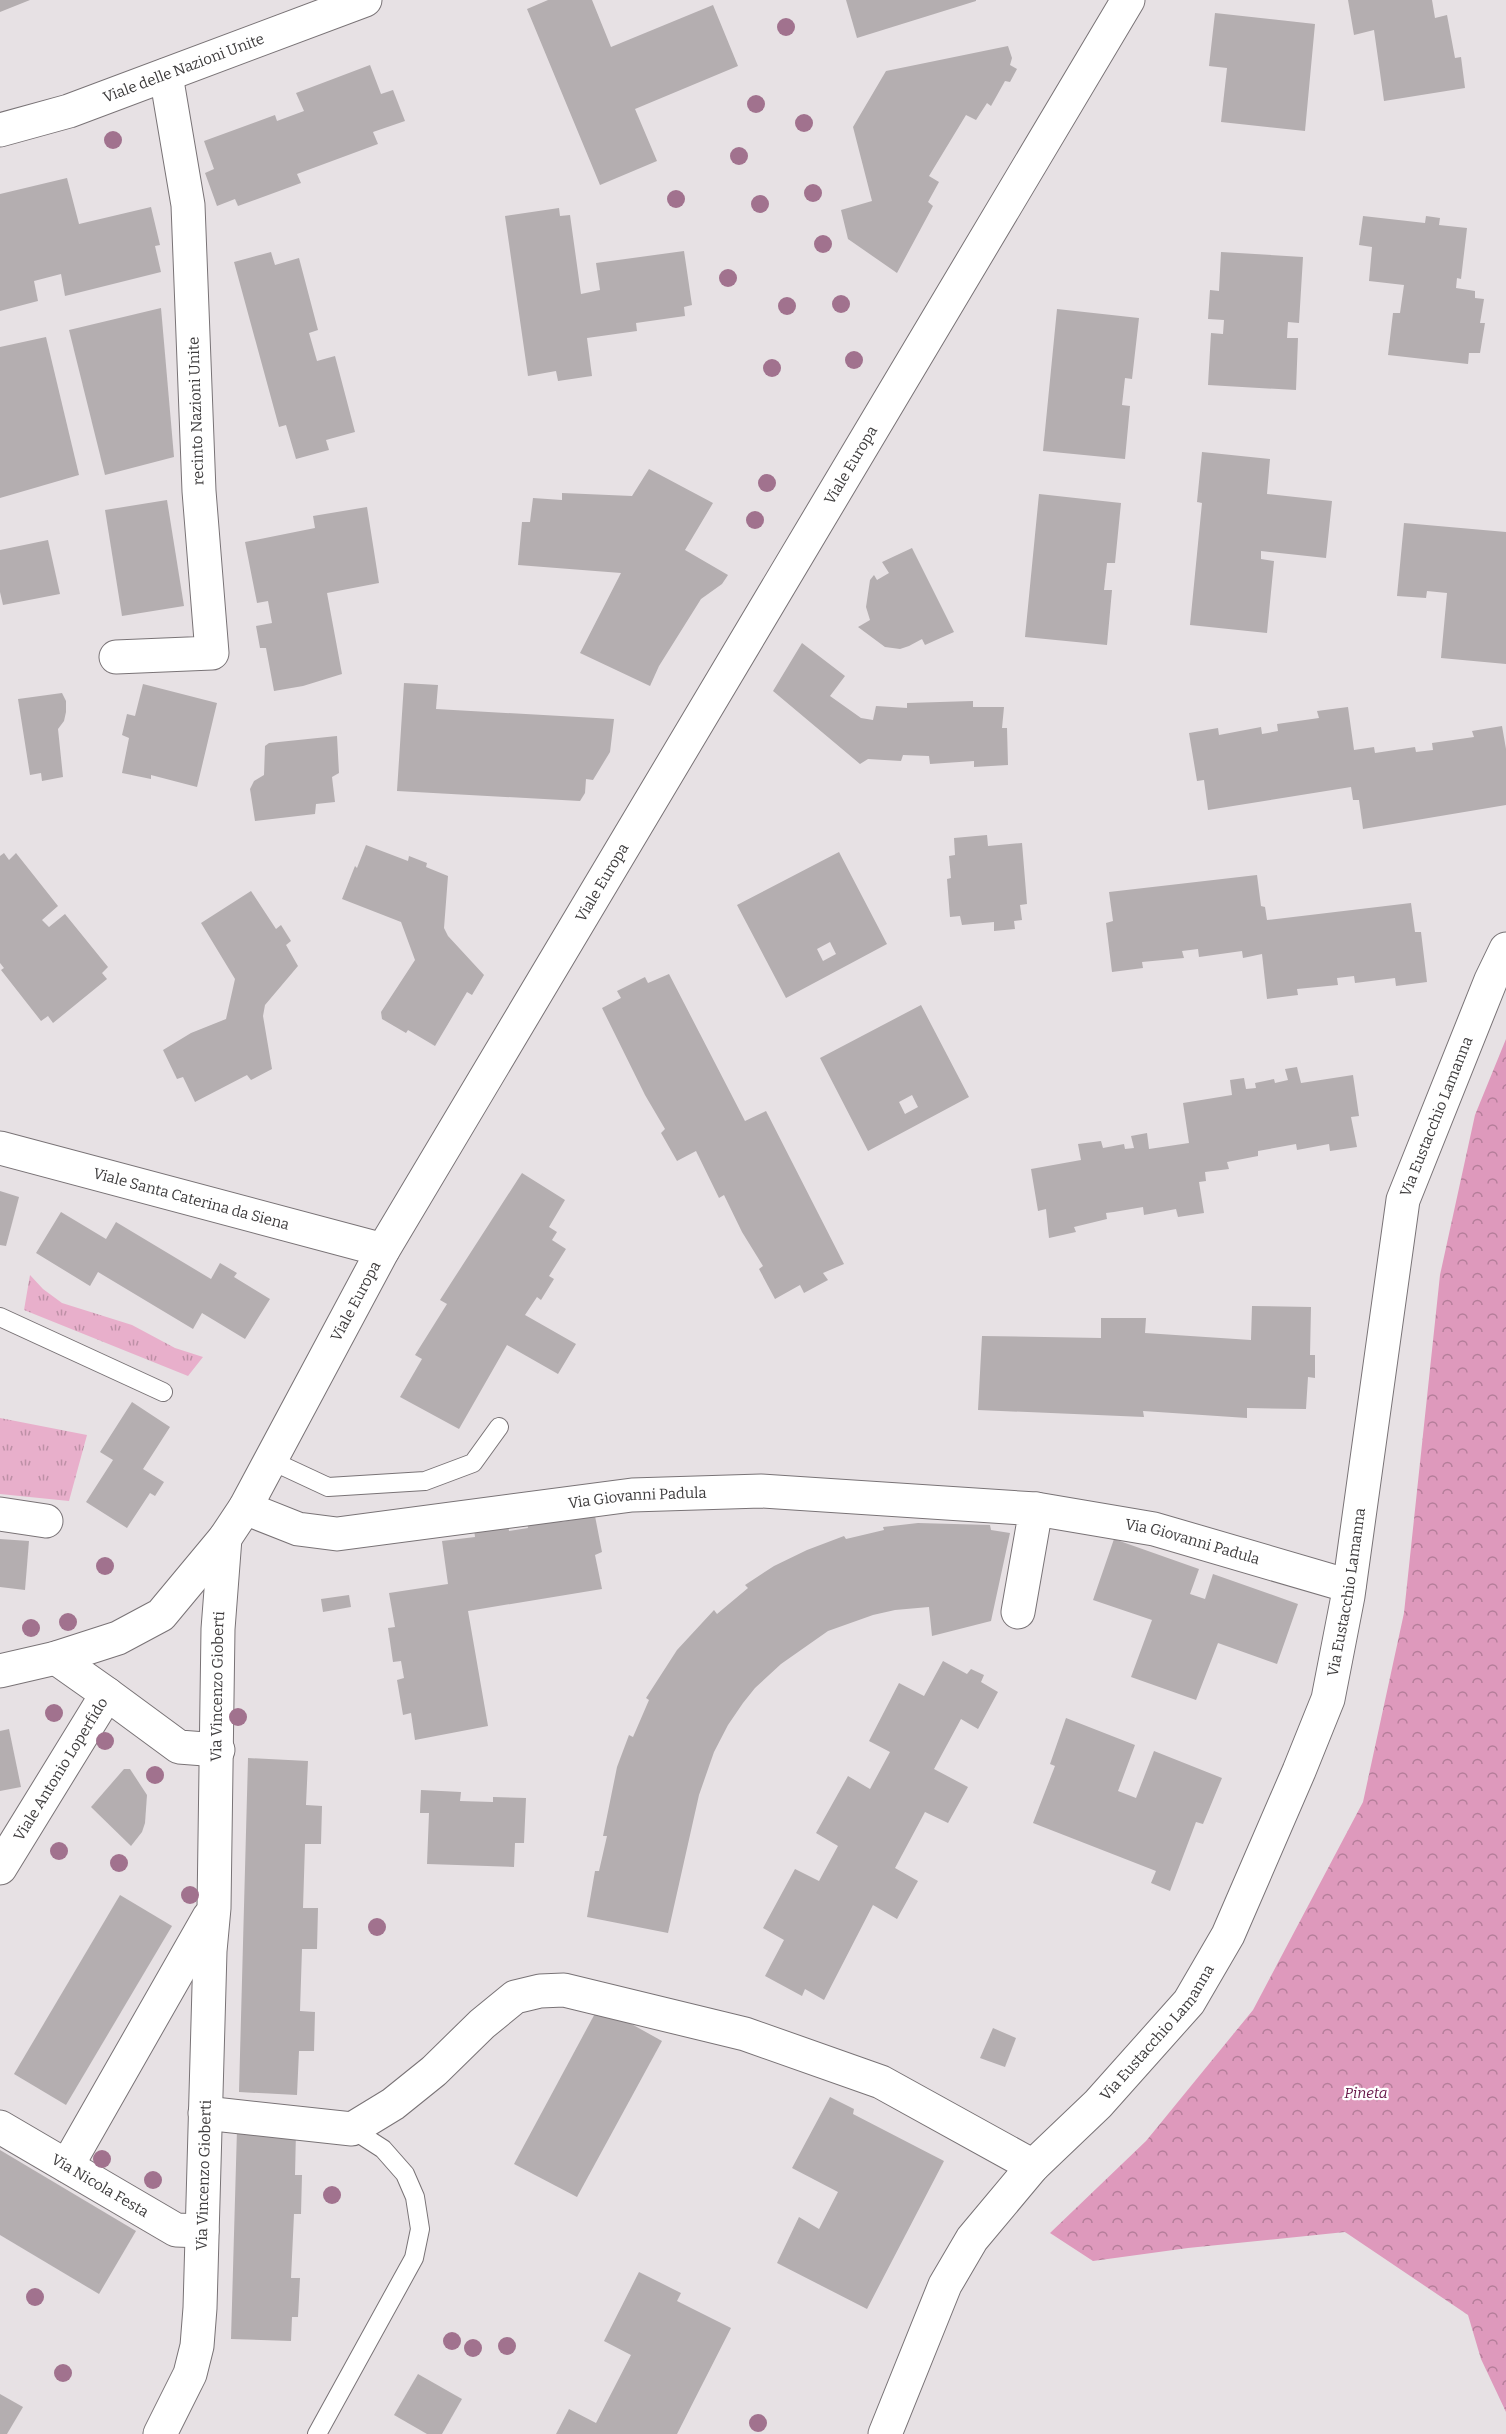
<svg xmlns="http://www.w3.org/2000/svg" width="1506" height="2434" font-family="Bitter,serif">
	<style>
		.grass { fill: url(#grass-tufts) }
		.forest { fill: url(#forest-crowns) }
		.building { fill: #b4aeb0; fill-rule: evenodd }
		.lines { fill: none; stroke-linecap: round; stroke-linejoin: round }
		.lane-casing { stroke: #797376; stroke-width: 20 }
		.street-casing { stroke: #797376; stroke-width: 35 }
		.lane { stroke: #fff; stroke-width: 18 }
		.street { stroke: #fff; stroke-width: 33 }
		.tree { fill: #a1728e }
		.labels { text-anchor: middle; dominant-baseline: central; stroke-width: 4.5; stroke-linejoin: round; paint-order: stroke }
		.street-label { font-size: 15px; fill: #3e3c3d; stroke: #fff }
		.park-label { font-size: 15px; font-style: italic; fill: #671748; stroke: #fff }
	</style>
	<defs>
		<pattern id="grass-tufts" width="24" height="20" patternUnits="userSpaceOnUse" patternTransform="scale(1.5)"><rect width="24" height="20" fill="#e8afcb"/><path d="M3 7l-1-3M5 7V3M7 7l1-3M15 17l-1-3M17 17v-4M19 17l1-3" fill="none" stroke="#bd90a6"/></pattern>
		<pattern id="forest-crowns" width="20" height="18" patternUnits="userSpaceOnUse" patternTransform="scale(1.5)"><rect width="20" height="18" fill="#de99bc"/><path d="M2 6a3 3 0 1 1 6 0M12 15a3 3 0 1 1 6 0" fill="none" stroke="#b57e9a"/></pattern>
	</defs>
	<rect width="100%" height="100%" fill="#e7e1e4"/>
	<g class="grass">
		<path d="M30,1275L43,1289L62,1303L132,1325L175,1348L203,1357L188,1376L24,1310Z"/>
		<path d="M0,1418L87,1435L69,1501L0,1494Z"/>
	</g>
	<path class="forest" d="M1506,1039V2412L1481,2359L1468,2315L1345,2232L1188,2248L1093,2261L1050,2233L1146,2141L1253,2010L1363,1802L1404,1613L1440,1275L1475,1115Z"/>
	<g class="building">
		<path d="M0,0H30L0,12Z"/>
		<path d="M548,0H592L611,47L713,5L738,66L635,109L657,161L600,185L527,9Z"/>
		<path d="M846,0H976V1L857,38Z"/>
		<path d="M1348,0H1432L1435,18L1447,15L1455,58L1461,57L1465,88L1384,101L1374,30L1354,35Z"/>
		<path d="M1215,13L1315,24L1305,131L1221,122L1227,68L1209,66Z"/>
		<path d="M1008,46L1012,58L1010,65L1017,69L1010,82L1005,81L991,106L987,103L976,120L966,115L929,176L939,182L928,202L933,206L897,273L848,239L841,210L872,201L853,127L886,71Z"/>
		<path d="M370,65L381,94L393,90L405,121L373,132L378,144L297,174L301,183L238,206L235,199L217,206L205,173L214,169L204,141L275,115L277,121L304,111L296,93Z"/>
		<path d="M67,178L79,224L151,207L160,245L155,246L161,272L65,296L61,274L34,281L38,301L0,311V194Z"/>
		<path d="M559,208L560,216L570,215L581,294L600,290L596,263L684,251L692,305L684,307L685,316L636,323L637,331L587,338L592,376L558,381L556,371L528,376L505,216Z"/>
		<path d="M1363,216L1425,223L1426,216L1440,218L1439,225L1467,228L1461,279L1457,278L1456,288L1475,291V298L1484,299L1480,323H1485L1480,353H1469L1468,364L1388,355L1393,313H1400L1404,285L1369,281L1372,247L1359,245Z"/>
		<path d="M271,252L275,265L299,258L318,330L309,333L317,361L335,356L355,432L326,440L329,450L296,459L286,425L279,427L234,262Z"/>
		<path d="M1221,252L1303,257L1299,323L1288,322L1287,338H1298L1296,390L1208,385L1211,333L1223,334L1224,320L1208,319L1210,290L1219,291Z"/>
		<path d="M161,308L174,457L105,475L69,330Z"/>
		<path d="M1057,309L1139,318L1132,379L1125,378L1122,405L1130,406L1125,459L1043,451Z"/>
		<path d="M46,337L79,475L0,498V347Z"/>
		<path d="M1202,452L1270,459L1267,494L1332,501L1326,558L1261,551V559L1274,561L1267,633L1190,625L1202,503L1197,502Z"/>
		<path d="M649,469L713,503L685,550L728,575L722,584L701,599L659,666L650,686L580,653L621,573L518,565L522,522H530L533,498L562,500V493L632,496Z"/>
		<path d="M1039,494L1121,503L1115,563H1107L1104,590H1112L1107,645L1025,637Z"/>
		<path d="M167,500L184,606L122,616L105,510Z"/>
		<path d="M367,507L379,583L327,593L342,674L303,686L274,691L266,648H260L256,626L272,623L268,601L257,603L245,542L315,528L313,516Z"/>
		<path d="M1404,523L1506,532V664L1441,658L1447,593L1427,591L1426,598L1397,596Z"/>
		<path d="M48,540L60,594L3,605L0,592V550Z"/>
		<path d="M912,548L954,632L925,645L922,639L909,646L900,649L885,647L858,627L870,620L866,607L870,580L874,575L877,580L889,573L882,562Z"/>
		<path d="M802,643L845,676L830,696L861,718L873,720L876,706L907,708V703L973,701V707H1004L1002,728H1007L1008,765L974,767V761L930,764L929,756L903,755L901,761L868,759L860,764L773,691Z"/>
		<path d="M404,683L438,685L436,709L614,719L610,752L593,780L586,779L585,793L580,801L397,791Z"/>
		<path d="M143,684L217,703L197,787L151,775V779L122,773L129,738L122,735L127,714L135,716Z"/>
		<path d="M62,693L66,701V712L64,721L58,729L63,777L42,781L41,773L30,775L18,699Z"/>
		<path d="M1348,707L1354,750L1374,747L1375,753L1415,747L1416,752L1433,750L1432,743L1474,737L1472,731L1502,726L1506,749V805L1363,829L1359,800H1353L1351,787L1208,810L1204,780L1197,781L1189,733L1218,728L1219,735L1261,727L1262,734L1278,731L1277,724L1319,718L1317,711Z"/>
		<path d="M337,736L339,773L332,777L335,802L316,804L315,814L255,821L250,789L254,781L264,775L265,746L269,743Z"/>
		<path d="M987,835L988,846L1022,843L1027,904L1020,905L1022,920L1014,921L1015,929L994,931V922L962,925L960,916L950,917L947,879L951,878L949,856L955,855L954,838Z"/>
		<path d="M366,845L408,861L409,856L427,863L426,867L448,876L444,928L448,936L484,975L472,995L467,992L435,1046L408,1030L406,1033L382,1019L381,1012L415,960L401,922L342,899L355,866L357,868Z"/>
		<path d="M839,852L887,944L786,998L737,905ZM830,942L836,954L823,961L817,949Z"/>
		<path d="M4,853L9,860L16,853L58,906L42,920L49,927L65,914L108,967L102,973L107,979L53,1023L48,1016L41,1021L1,970L4,968L0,963V856Z"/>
		<path d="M1257,875L1261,906L1265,907L1267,920L1411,903L1415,932H1421L1427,982L1396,986L1395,978L1355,983L1354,976L1337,978L1338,985L1297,989L1298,995L1267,999L1262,954L1243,958L1242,951L1199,957L1198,949L1182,951L1184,958L1142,962L1143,968L1112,972L1106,923L1113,921L1109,892Z"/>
		<path d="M251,891L276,929L281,925L291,941L286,945L298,966L265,1005L263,1016L272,1069L251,1080L247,1075L195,1102L183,1077L177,1079L163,1050L191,1033L226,1019L235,979L201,923Z"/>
		<path d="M669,974L745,1121L766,1111L844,1264L823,1273L828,1280L804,1293L800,1285L775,1299L759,1269L763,1266L742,1232L724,1195L719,1198L696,1151L677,1161L661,1133L665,1129L645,1095L602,1008L621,998L617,991L645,977L648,983Z"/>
		<path d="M921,1005L969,1097L868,1151L820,1058ZM912,1095L918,1107L905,1114L899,1102Z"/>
		<path d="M1297,1067L1301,1083L1353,1075L1359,1116L1351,1117L1357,1147L1330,1151L1329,1144L1297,1150L1296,1144L1258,1151V1156L1227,1162L1229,1169L1205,1172L1206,1181L1199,1182L1204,1213L1178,1217L1176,1209L1144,1215L1143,1207L1114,1212L1106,1213L1107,1219L1074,1227L1076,1232L1049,1238L1046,1209L1038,1211L1031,1169L1081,1160L1078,1144L1101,1141L1103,1148L1124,1144L1125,1149L1134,1148L1131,1136L1147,1133L1149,1149L1189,1143L1183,1103L1232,1095L1230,1080L1244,1078L1246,1089L1256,1088L1255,1083L1274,1079L1275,1083L1288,1080L1285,1069Z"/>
		<path d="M522,1173L565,1200L549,1227L557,1232L552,1240L566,1249L549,1276L554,1279L541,1300L537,1297L525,1315L576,1344L558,1374L507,1345L459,1429L400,1397L422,1359L415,1355L447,1304L440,1300Z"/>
		<path d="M0,1191L19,1197L6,1246L0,1245Z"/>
		<path d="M61,1212L106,1239L116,1222L211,1279L220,1263L237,1273L234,1277L270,1299L245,1339L202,1313L193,1329L98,1272L90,1286L36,1253Z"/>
		<path d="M1252,1306L1311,1307L1310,1355H1315V1378L1308,1377L1306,1409L1247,1408V1418L1143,1411L1144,1417L978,1410L982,1336L1101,1338V1318H1146L1145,1333L1251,1340Z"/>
		<path d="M132,1402L170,1427L143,1469L164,1482L155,1496L150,1493L127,1528L86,1502L113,1460L100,1452Z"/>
		<path d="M560,1515L561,1522L595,1516L602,1552L595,1555L602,1589L468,1611L488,1726L415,1740L411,1713L403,1715L397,1680L404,1678L401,1661L393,1662L388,1628L395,1627L389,1593L448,1584L442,1541L475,1537L474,1529L508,1524L509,1531L528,1528L527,1520Z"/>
		<path d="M918,1523L990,1525L991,1530L1010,1533L991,1621L932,1636L929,1607L895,1610L873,1615L828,1631L781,1664L755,1688L743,1703L728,1725L714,1752L699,1795L668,1933L587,1917L595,1871H599L607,1836H603L617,1767L629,1735L633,1737L649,1700L646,1698L677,1650L714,1610L717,1614L748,1588L745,1585L774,1566L807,1550L844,1536L846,1539L884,1530L883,1527Z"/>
		<path d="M0,1539L29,1541L25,1590L0,1587Z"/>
		<path d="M1114,1539L1199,1569L1190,1594L1205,1599L1213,1574L1298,1604L1277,1664L1218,1643L1196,1700L1131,1677L1152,1620L1093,1600Z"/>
		<path d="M349,1595L351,1607L323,1612L321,1599Z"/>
		<path d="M943,1661L967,1674L971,1669L984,1675L981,1682L998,1692L978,1729L961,1719L934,1769L968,1787L948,1823L925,1812L895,1868L918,1881L897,1919L873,1905L824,2000L805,1989L802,1996L765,1976L784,1940L763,1928L795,1869L819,1881L838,1846L816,1833L848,1776L870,1789L890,1752L869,1741L899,1683L924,1696Z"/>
		<path d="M1066,1718L1135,1745L1118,1791L1136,1798L1154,1751L1222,1778L1203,1824L1196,1822L1170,1891L1151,1883L1156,1871L1033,1823L1055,1766L1050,1764Z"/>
		<path d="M9,1729L21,1787L0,1791V1731Z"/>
		<path d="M248,1758L308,1761L306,1805L322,1806L321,1844H305L303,1908H318L317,1949H302L300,2011L315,2012L314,2051H299L297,2095L239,2092Z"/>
		<path d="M124,1769H130L147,1795L145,1823L142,1832L131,1846L91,1807Z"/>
		<path d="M421,1790L461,1792L460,1801L493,1802V1797L526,1798L524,1843H515L514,1867L427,1864L429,1813H420Z"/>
		<path d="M120,1895L172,1926L66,2105L14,2074Z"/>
		<path d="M599,2006L662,2041L577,2197L514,2164Z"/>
		<path d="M993,2028L1016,2038L1005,2067L980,2058Z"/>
		<path d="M830,2097L854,2109L853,2114L944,2161L867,2309L777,2263L799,2217L819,2229L838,2192L792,2168Z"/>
		<path d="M237,2129L296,2131L295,2175H302L301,2214H294L291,2278H300L298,2317H292L291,2341L231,2339Z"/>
		<path d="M0,2150L136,2231L99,2294L0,2235Z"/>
		<path d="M639,2272L681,2293L677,2301L731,2328L677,2434H556L569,2409L596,2423L631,2355L604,2341Z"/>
		<path d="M418,2374L462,2399L442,2434H427L394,2415Z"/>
		<path d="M0,2394L23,2407L7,2434H0Z"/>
	</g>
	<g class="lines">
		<defs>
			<g id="lane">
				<path d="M0,1317L163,1392"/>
				<path d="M270,1460L328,1487L425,1481L473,1463L499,1427"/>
				<path d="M317,2434L414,2258L420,2229L415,2197L405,2174L383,2149L352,2129"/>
			</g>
			<g id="street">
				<path id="s1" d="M0,130L69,111L365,0"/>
				<path d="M116,657L212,653L199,491L188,205L166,75"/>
				<path id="s2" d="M0,1148L383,1250"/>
				<path id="s3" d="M245,1508L298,1529L337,1534L632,1495L761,1491L1036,1509L1018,1612"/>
				<path id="s4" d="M1036,1509L1154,1529L1349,1586"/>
				<path d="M0,1514L46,1521"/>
				<path id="s5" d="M0,1671L56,1658L118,1638L161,1615L225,1538L245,1508L383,1250L1128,0"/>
				<path d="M107,1694L179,1747L218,1750"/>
				<path id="s6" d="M0,1868L107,1694L56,1658"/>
				<path d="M205,2113L352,2129L393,2104L434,2071L482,2024L515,1997L540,1991L564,1990L745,2034L881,2082L1033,2166"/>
				<path id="s7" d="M0,2127L176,2230L202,2231"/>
				<path d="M67,2166L209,1917"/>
				<path id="s8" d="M160,2434L190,2374L197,2346L200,2308L210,1951L214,1908L218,1629L225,1538"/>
				<path id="s9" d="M885,2434L945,2285L972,2239L1033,2166L1098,2104L1189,2002L1228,1935L1299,1771L1328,1699L1348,1596L1403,1200L1491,980L1506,949"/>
			</g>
		</defs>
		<use href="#lane" class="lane-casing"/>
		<use href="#street" class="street-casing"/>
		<use href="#lane" class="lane"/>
		<use href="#street" class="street"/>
	</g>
	<g class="tree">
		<circle cx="786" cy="27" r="9"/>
		<circle cx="756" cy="104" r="9"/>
		<circle cx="804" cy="123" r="9"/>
		<circle cx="113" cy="140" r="9"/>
		<circle cx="739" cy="156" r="9"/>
		<circle cx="813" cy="193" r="9"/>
		<circle cx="676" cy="199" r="9"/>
		<circle cx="760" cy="204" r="9"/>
		<circle cx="823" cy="244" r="9"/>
		<circle cx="728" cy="278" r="9"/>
		<circle cx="841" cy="304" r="9"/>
		<circle cx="787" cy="306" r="9"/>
		<circle cx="854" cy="360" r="9"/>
		<circle cx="772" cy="368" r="9"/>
		<circle cx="767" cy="483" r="9"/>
		<circle cx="755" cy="520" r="9"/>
		<circle cx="105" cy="1566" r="9"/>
		<circle cx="68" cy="1622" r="9"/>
		<circle cx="31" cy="1628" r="9"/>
		<circle cx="54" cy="1713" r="9"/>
		<circle cx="238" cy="1717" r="9"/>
		<circle cx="105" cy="1741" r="9"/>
		<circle cx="155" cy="1775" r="9"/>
		<circle cx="59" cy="1851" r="9"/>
		<circle cx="119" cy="1863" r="9"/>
		<circle cx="190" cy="1895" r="9"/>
		<circle cx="377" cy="1927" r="9"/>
		<circle cx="102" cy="2159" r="9"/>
		<circle cx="153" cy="2180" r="9"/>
		<circle cx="332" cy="2195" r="9"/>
		<circle cx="35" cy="2297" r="9"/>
		<circle cx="452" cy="2341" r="9"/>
		<circle cx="507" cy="2346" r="9"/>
		<circle cx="473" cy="2348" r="9"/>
		<circle cx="63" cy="2373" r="9"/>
		<circle cx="758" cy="2423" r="9"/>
	</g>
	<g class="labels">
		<g class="street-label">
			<text stroke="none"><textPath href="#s1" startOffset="194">Viale delle Nazioni Unite</textPath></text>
			<text transform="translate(196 411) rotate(-92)">recinto Nazioni Unite</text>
			<text stroke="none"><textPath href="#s5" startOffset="1514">Viale Europa</textPath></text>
			<text stroke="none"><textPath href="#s5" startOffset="1028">Viale Europa</textPath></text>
			<text stroke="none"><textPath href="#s9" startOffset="1464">Via Eustacchio Lamanna</textPath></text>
			<text stroke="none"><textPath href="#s2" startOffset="198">Viale Santa Caterina da Siena</textPath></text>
			<text stroke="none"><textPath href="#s5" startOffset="542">Viale Europa</textPath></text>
			<text stroke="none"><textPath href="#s3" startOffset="399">Via Giovanni Padula</textPath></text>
			<text stroke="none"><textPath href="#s4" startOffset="160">Via Giovanni Padula</textPath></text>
			<text stroke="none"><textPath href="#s9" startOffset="978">Via Eustacchio Lamanna</textPath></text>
			<text stroke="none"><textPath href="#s8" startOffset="756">Via Vincenzo Gioberti</textPath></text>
			<text stroke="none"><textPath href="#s6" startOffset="116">Viale Antonio Loperfido</textPath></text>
			<text stroke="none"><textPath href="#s9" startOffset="492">Via Eustacchio Lamanna</textPath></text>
			<text stroke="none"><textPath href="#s8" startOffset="267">Via Vincenzo Gioberti</textPath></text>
			<text stroke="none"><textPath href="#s7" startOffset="116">Via Nicola Festa</textPath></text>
		</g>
		<g class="park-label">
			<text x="1366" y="2093">Pineta</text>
		</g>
	</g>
</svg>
